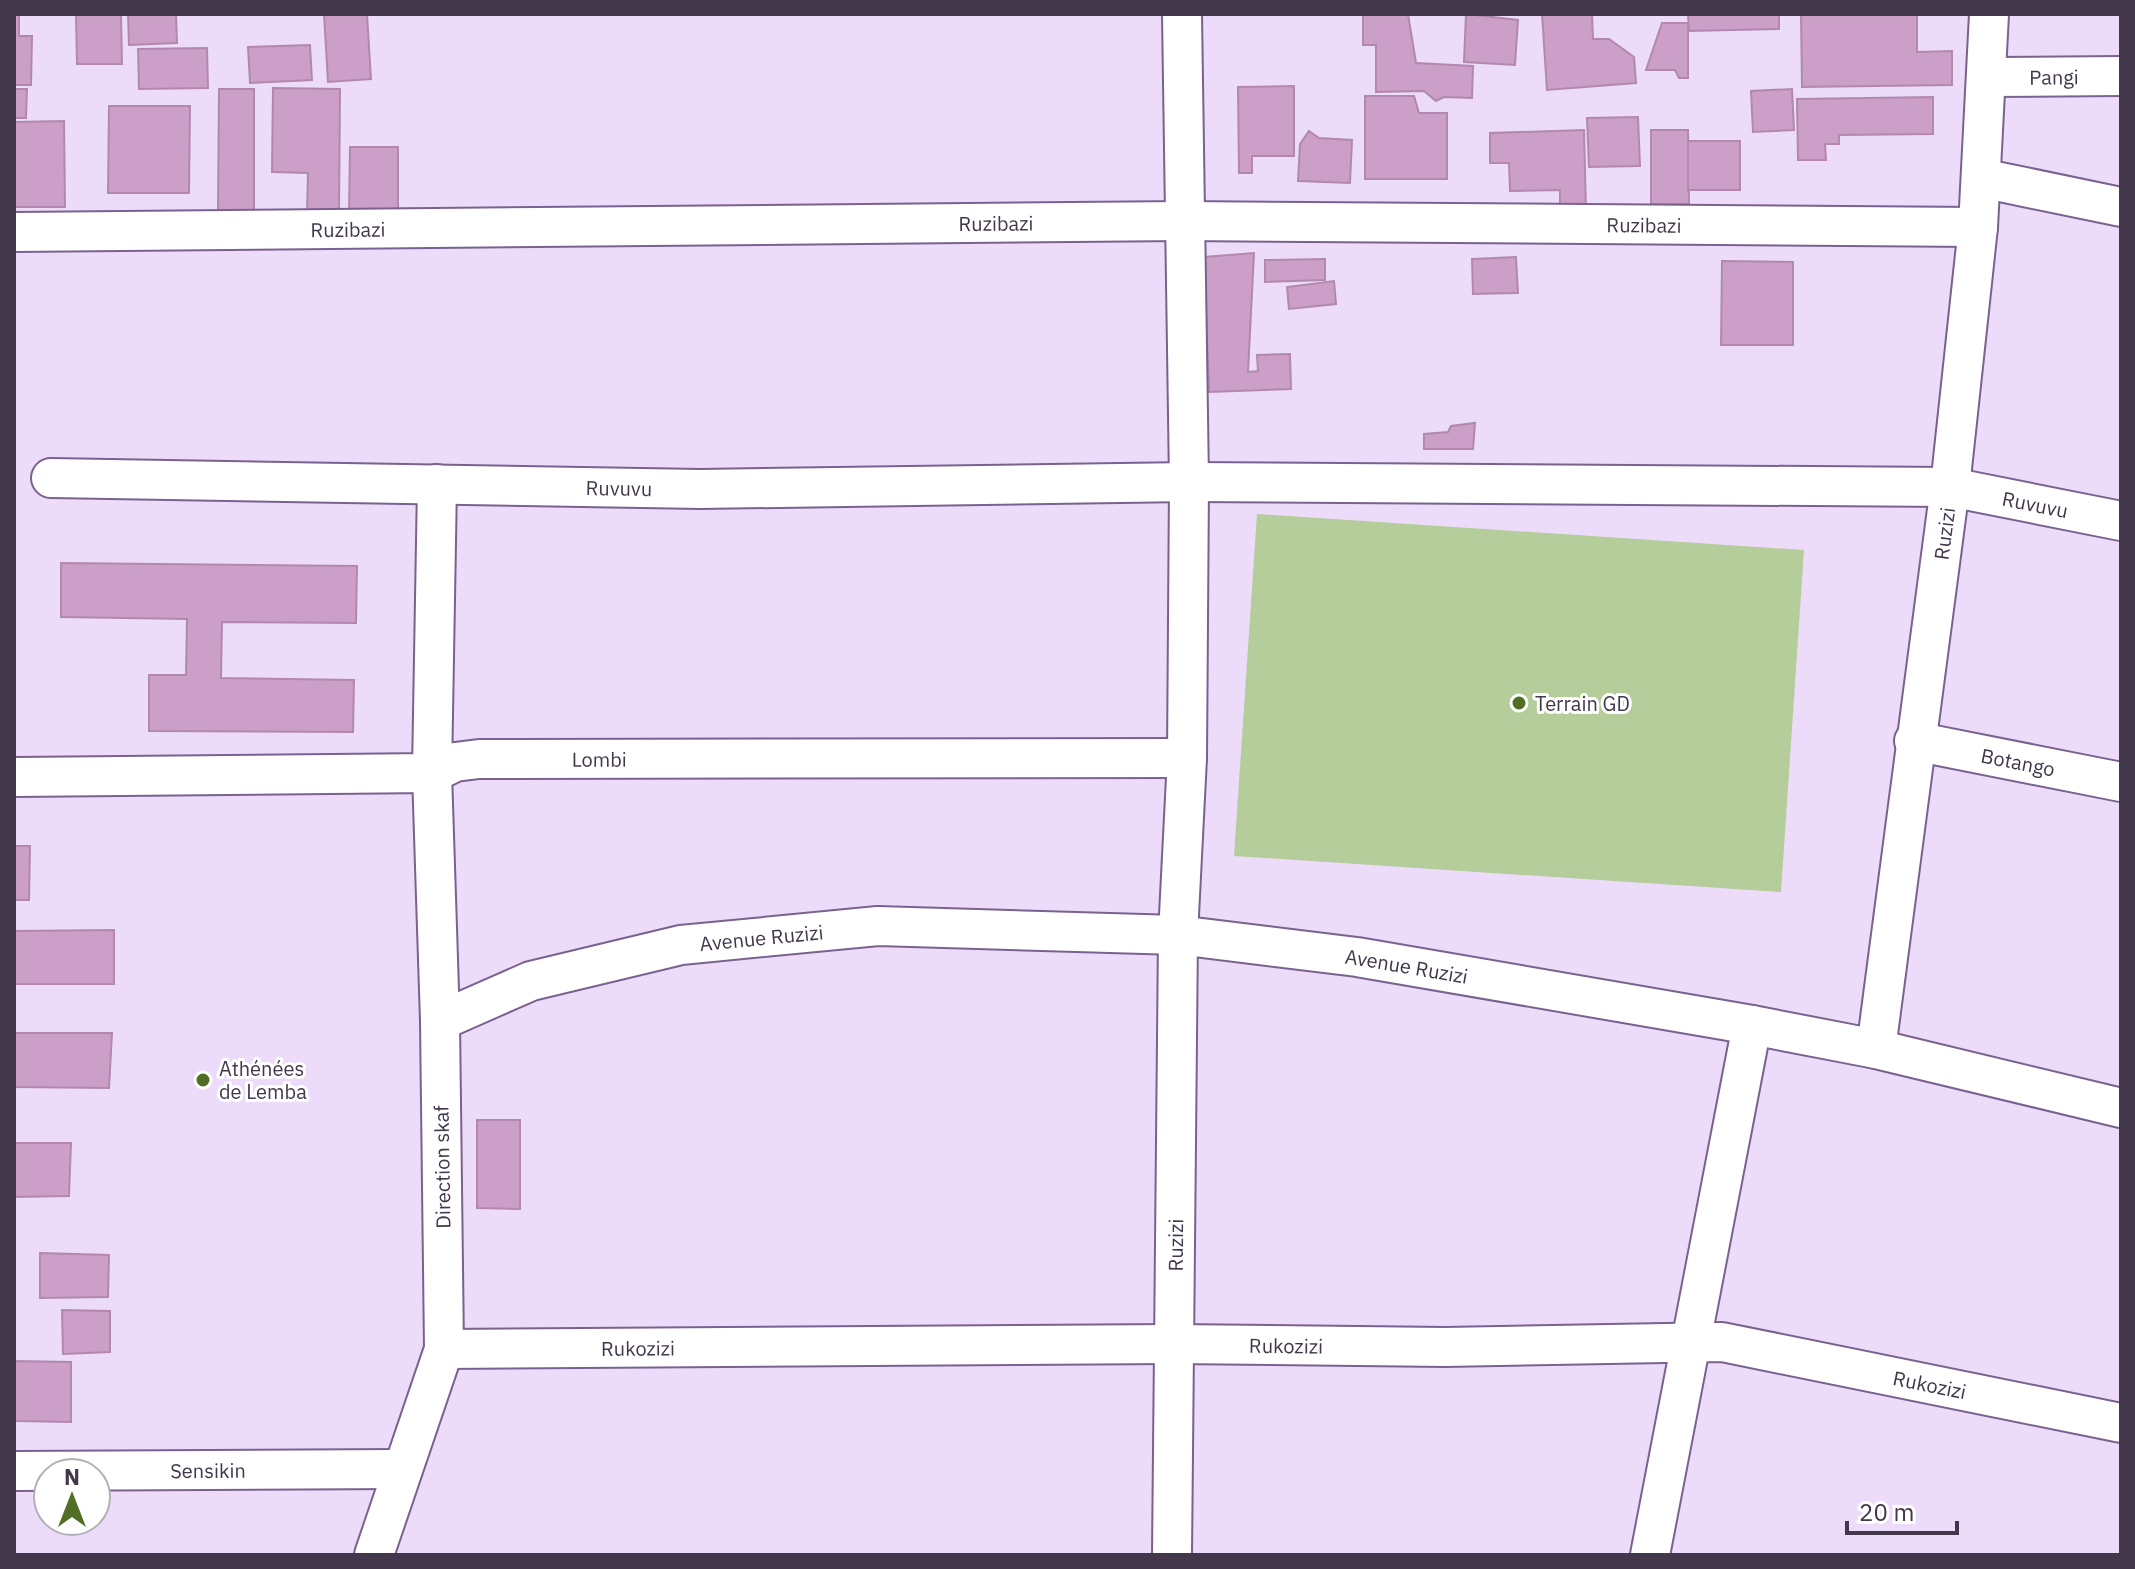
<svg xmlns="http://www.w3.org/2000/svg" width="2135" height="1569" font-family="'IBM Plex Sans',sans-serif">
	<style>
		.green { fill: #b5cc9b }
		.building { fill: #cb9fc7; stroke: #b288af; stroke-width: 2 }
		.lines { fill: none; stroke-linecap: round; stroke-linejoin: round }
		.minor-casing { stroke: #7a618f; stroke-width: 42 }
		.minor { stroke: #fff; stroke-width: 38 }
		.poi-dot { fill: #506f25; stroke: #fff; stroke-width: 3 }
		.labels { text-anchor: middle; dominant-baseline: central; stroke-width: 6; stroke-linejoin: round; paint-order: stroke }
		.street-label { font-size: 20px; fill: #42374b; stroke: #fff }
		.poi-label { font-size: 20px; fill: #42374b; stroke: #fff; text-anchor: start }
	</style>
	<rect width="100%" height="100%" fill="#ecdcfa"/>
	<path class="green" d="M1257,514L1804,550L1781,892L1234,856Z"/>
	<g class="building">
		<path d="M14,14H19V36H32L31,85H14Z"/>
		<path d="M76,14H121L122,64H77Z"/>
		<path d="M128,14H176L177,43L129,45Z"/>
		<path d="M324,14H367L371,79L328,82Z"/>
		<path d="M1363,14H1408L1416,63L1473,66L1472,98L1444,97L1436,101L1424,91L1376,92V45H1363Z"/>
		<path d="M1466,14L1518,20L1515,65L1464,62Z"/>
		<path d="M1542,14H1592L1593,39H1609L1634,57L1636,83L1547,90Z"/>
		<path d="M1688,14H1779V29L1689,31Z"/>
		<path d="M1801,14H1917V52L1952,51V85L1802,87Z"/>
		<path d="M1662,23H1688V78H1679L1675,70H1646Z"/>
		<path d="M310,45L312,80L250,83L248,47Z"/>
		<path d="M207,48L208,88L139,89L138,49Z"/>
		<path d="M1294,86V156H1252V173H1239L1238,87Z"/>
		<path d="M273,88L340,89L339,212H307L308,173L272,172Z"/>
		<path d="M14,89H27L26,118H14Z"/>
		<path d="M219,89H254V210H218Z"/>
		<path d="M1792,89L1794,130L1753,132L1751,91Z"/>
		<path d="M1365,96H1414L1419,113H1447V179H1365Z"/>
		<path d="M1933,97V134L1839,135V144H1825L1826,160H1798L1797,99Z"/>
		<path d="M109,106H190L189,193H108Z"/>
		<path d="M1638,117L1640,166L1589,167L1587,118Z"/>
		<path d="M64,121L65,207H14V122Z"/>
		<path d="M1584,130L1586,212L1560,213V190L1510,191L1509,163H1490V133Z"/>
		<path d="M1651,130H1688L1689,204H1651Z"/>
		<path d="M1309,131L1319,138L1352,140L1350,183L1298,181L1300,144Z"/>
		<rect x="1688" y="141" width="52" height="49"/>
		<path d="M350,147H398V215L349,214Z"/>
		<path d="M1254,253L1248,372L1258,371L1257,355L1290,354L1291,389L1209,392L1204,257Z"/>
		<path d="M1516,257L1518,293L1473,294L1472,259Z"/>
		<path d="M1325,259V280L1265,282V260Z"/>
		<path d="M1722,261L1793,262V345H1721Z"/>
		<path d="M1334,281L1336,304L1289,309L1287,287Z"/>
		<path d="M1475,423L1473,449H1424V434L1448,432L1451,426Z"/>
		<path d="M61,563L357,566L356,623L222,622L221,678L354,680L353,732L149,731V675H186L187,619L61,617Z"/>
		<path d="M14,846H30L29,900H14Z"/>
		<path d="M114,930V984H14V931Z"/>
		<path d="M14,1033H112L109,1088L14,1087Z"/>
		<path d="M477,1120H520V1209L477,1208Z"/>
		<path d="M14,1143H71L69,1196L14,1197Z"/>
		<path d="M40,1253L109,1255L108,1297L40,1298Z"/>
		<path d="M62,1310L110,1311V1352L63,1354Z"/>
		<path d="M14,1361L71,1362V1422L14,1421Z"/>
	</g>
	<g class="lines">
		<defs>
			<g id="minor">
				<path id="s1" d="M1988,77L2121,76"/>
				<path d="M1981,178L2121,207"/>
				<path id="s2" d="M14,232L1183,221L1978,227"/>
				<path id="s3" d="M51,478L701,489L1189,482L1950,487L2121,521"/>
				<path d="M437,484L432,773L440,1021"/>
				<path id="s4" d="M1914,741L2121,782"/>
				<path id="s5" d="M14,777L432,773L455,762L479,759L1187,758"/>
				<path id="s6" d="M1876,1049L1950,487L1978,227L1989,14"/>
				<path id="s7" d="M444,1349L1173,1344L1445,1347L1722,1342L2121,1423"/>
				<path id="s8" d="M14,1471L401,1469"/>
				<path id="s9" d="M374,1555L444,1349L440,1021L531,981L681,945L878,926L1178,935L1357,957L1752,1025L1876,1049L2121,1108"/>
				<path id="s10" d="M1172,1555L1178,935L1187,758L1189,482L1182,14"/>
				<path d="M1650,1555L1752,1025"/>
			</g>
		</defs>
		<use href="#minor" class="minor-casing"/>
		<use href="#minor" class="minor"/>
	</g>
	<g class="poi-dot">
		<circle cx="1519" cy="703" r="8"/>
		<circle cx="203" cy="1080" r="8"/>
	</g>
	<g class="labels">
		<g class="street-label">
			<text stroke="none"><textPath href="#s1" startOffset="66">Pangi</textPath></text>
			<text stroke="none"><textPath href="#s2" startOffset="982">Ruzibazi</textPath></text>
			<text stroke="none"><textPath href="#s2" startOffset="1630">Ruzibazi</textPath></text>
			<text stroke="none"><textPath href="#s2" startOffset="334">Ruzibazi</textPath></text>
			<text stroke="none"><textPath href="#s3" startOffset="568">Ruvuvu</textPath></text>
			<text stroke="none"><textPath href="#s3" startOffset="1986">Ruvuvu</textPath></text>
			<text stroke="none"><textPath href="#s6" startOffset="520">Ruzizi</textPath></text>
			<text stroke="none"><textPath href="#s5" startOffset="588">Lombi</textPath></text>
			<text stroke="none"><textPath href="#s4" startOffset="106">Botango</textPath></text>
			<text stroke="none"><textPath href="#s9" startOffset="880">Avenue Ruzizi</textPath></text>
			<text stroke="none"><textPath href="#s9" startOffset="1528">Avenue Ruzizi</textPath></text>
			<text transform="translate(442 1167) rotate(-91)">Direction skaf</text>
			<text stroke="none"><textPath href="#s10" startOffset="310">Ruzizi</textPath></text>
			<text stroke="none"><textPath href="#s7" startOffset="842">Rukozizi</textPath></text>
			<text stroke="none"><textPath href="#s7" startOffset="194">Rukozizi</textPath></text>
			<text stroke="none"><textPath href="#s7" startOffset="1490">Rukozizi</textPath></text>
			<text stroke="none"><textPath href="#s8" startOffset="194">Sensikin</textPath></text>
		</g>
		<g class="poi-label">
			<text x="1535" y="703">Terrain GD</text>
			<text x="219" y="1068">Athénées<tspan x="219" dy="23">de Lemba</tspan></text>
		</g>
	</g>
	<rect width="2135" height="1569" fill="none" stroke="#42374b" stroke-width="32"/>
	<g transform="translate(72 1497)"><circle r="38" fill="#ffffff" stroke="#b3afb7" stroke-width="2"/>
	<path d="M0-6L14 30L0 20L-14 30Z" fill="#506f25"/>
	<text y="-12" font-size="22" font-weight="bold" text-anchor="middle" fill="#42374b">N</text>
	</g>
	<path d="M1847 1521v12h110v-12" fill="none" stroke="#42374b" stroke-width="4"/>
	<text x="1859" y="1521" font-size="24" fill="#42374b" stroke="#ffffff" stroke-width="6" paint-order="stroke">20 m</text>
</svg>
